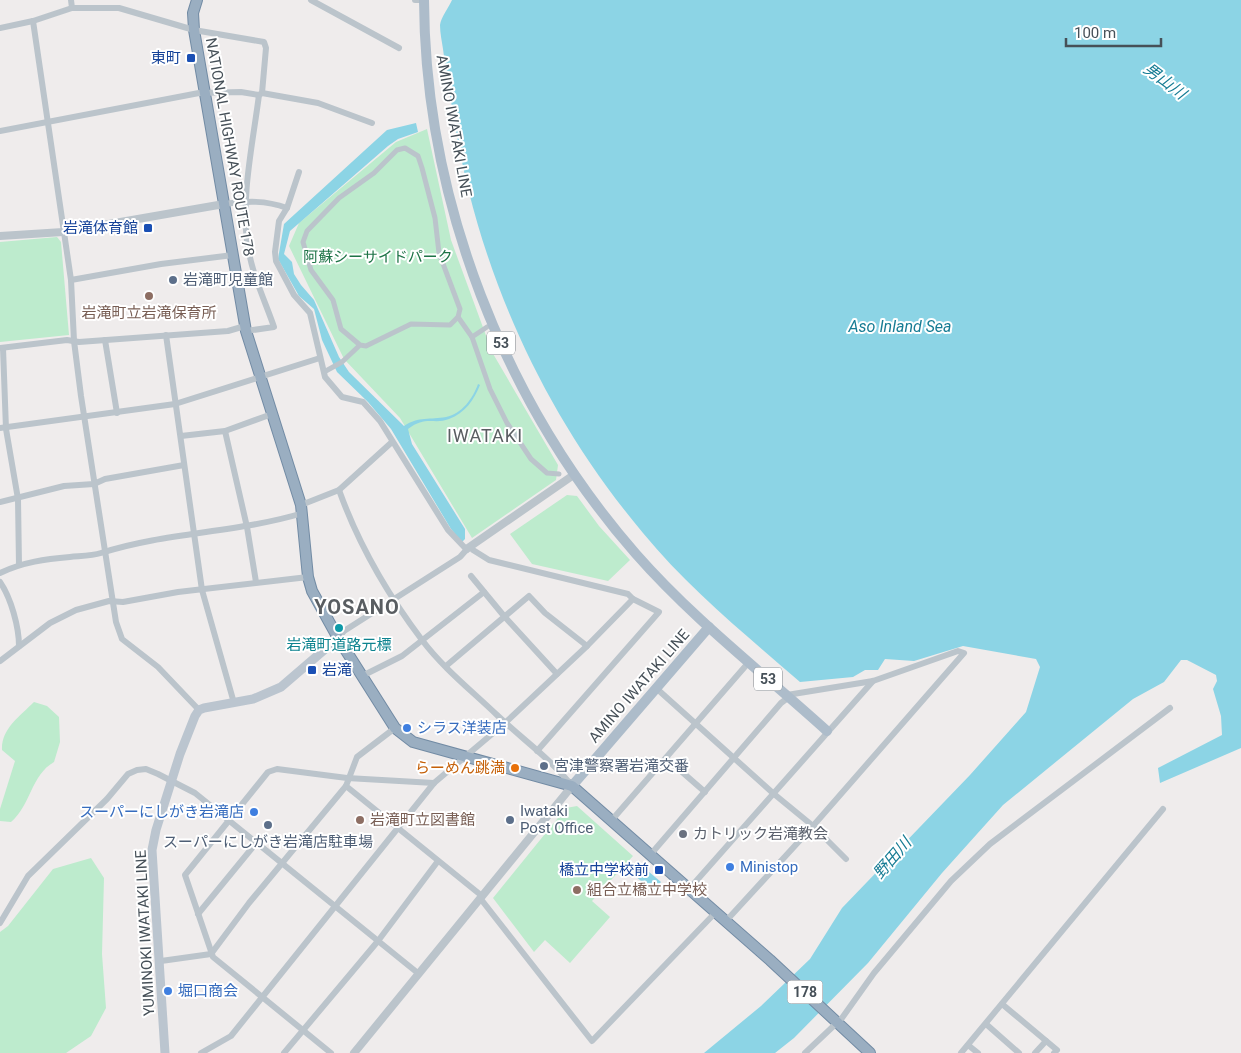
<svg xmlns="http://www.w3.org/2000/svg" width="1241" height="1053" font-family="Roboto,'Noto Sans JP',sans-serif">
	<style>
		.green { fill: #bdebcd }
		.water { fill: #8cd4e5 }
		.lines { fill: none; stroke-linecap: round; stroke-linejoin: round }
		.trunk-casing { stroke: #728ba4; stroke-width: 12 }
		.pedestrian { stroke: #bbc4cb; stroke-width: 5 }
		.minor { stroke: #bbc4cb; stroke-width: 6 }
		.tertiary { stroke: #bbc4cb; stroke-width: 8 }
		.secondary { stroke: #bbc5cf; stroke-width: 9 }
		.primary { stroke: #adbcca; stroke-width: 10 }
		.trunk { stroke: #9aaec1; stroke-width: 10 }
		.transit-dot { fill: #1a4fb4; stroke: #fff; stroke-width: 2 }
		.service-dot { fill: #5c6f8a; stroke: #fff; stroke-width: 2 }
		.education-dot { fill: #8d6e63; stroke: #fff; stroke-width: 2 }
		.culture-dot { fill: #0f9aa8; stroke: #fff; stroke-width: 2 }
		.shop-dot { fill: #3f7fe0; stroke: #fff; stroke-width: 2 }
		.food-dot { fill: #e8710a; stroke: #fff; stroke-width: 2 }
		.worship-dot { fill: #6b7280; stroke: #fff; stroke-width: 2 }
		.labels { text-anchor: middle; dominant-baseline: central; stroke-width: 4; stroke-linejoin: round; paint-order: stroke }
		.shield { fill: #fff; stroke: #7e848a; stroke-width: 1 }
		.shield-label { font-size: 14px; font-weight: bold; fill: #465058 }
		.transit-label { font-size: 15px; fill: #164399; stroke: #fff; text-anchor: end }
		.street-label { font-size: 15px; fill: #465058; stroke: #fff }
		.park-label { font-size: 15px; fill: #1d7346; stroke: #fff }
		.service-label { font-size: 15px; fill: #4e5e75; stroke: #fff; text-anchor: start }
		.education-label { font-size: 15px; fill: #785e54; stroke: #fff; text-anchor: start }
		.culture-label { font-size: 15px; fill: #0d838f; stroke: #fff }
		.shop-label { font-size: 15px; fill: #366cbe; stroke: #fff; text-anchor: start }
		.food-label { font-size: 15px; fill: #c56008; stroke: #fff; text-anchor: end }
		.worship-label { font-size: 15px; fill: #5b616d; stroke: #fff; text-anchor: start }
		.water-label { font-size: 16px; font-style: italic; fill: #167c94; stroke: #fff }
		.quarter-label { font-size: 18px; letter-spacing: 1px; fill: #595d61; stroke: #fff }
		.district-label { font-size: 20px; font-weight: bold; letter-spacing: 1px; fill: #595d61; stroke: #fff }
	</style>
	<rect width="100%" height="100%" fill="#efecec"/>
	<g class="green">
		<path d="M427,129L451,240L492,352L558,465L556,480L472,538L400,418L344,359L289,246L299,223L396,142Z"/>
		<path d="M57,237L61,242L69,335L0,342V242Z"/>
		<path d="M567,495L577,496L599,526L630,560L608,581L532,564L510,534Z"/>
		<path d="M34,702L47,706L59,717L60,742L54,762C31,775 31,805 11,822L0,821V809L15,761L2,750C1,729 20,716 34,702Z"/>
		<path d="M577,806L633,856L592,901L610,917L570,963L545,940L534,952L493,898L566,808Z"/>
		<path d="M91,858L104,878L102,954L106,1008L91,1036L66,1053H0V932L8,926L53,869Z"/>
	</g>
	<g class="water">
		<path d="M452,0H1241V748L1160,783L1158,768L1222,735L1221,716L1213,689L1217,681L1216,675L1187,660H1181L1164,682L1133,699L1003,805L942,873L868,963L794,1038L775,1053H704L761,1006L810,959L842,908L970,775L1026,712L1040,667L1036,659L963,646L914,661L885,659L878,670H865L853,677L800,682C746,635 689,589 643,533C545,416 480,275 455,125C451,100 446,74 443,49C442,42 440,33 440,25C441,17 449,7 452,0Z"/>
		<path d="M416,123L418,132L398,139L388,146L290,231L284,254L292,262L294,274L301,285L314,300L339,357L349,372L404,426C419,416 430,420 446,417C462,414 473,398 478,384L480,385C474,400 465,413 449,419C434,425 426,415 408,429L412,444L465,529V539L462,542L451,529L391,429L368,402L337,372L322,340L314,309L299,296L278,259L284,224L387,130Z"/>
		<path d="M642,866L661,882L653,891L634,875Z"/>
	</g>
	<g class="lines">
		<defs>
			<path id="trunk" d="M197,0L193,13L194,30L246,331L301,505L308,577L312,591L338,638L395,728L413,742L572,786L770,960L870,1053"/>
		</defs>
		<use href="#trunk" class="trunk-casing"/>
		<g class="pedestrian">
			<path d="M458,317L472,337L490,389L507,423L531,459L547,473L559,474"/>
			<path d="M472,337L487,327"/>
			<path d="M324,372L342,362L360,345L341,329L333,300L311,270L303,242L307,231L339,198L374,173L397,150L405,148L418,156L422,168L435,218L439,253L460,309L458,317L450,325L411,324L366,346L360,345"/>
		</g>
		<g class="minor">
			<path d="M71,0L72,8"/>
			<path d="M311,0L399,48"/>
			<path d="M415,0H424"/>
			<path d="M33,21L71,280L74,341L81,396L116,622L122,639L158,667L199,710"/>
			<path d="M0,28L33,21L72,8H119L194,30L264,42L266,48L262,93L259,95C253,142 240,201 248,247C252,274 265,301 274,327L246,331"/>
			<path d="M262,93L318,103L372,123"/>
			<path d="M0,131L199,93L241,92L259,95"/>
			<path d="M224,204C247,201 265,200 287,208L279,221L275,252L276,261L294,295L310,313L325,377L342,397L363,402L380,421L448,530L467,550"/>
			<path d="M287,208L299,172"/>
			<path d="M71,280L161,264L233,255"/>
			<path d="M166,335L202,590L234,703"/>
			<path d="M105,340L117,413"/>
			<path d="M0,348L67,340L79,342L228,331L245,326"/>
			<path d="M3,348L6,429L18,499L19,565"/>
			<path d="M0,428L175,404L320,358"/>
			<path d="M225,431L247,527L256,582"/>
			<path d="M181,436L225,431L272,414"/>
			<path d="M339,490C358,543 388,595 422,640C443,668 472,691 497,715C522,739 551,759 572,786"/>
			<path d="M0,502L64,486L94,484L105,479L184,465"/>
			<path d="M301,505L339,490L392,442"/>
			<path d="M471,547L473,550L489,560L628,594L633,599"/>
			<path d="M0,573C23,562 46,559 70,557C80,556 92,556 101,553C166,532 237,533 303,513"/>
			<path d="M471,576L504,616L557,674"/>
			<path d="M0,582C11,598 19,627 19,646"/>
			<path d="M338,638L344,631L460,557L468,548"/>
			<path d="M0,661L50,623L76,610L109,601L123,602L178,592L308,577"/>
			<path d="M446,666L529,596L545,613L587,646"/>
			<path d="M362,676L402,656L484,592"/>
			<path d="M656,688L774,794L813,826L846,859"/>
			<path d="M395,728L357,757L346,786L482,896"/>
			<path d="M666,758L705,792"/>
			<path d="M611,821L749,662"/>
			<path d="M651,854L781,703L789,697"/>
			<path d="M690,888L873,681"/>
			<path d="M480,898L592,1041L716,912"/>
			<path d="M198,914L257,842"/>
			<path d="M726,921L813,826L964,653L958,651L873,681L787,695"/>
			<path d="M0,923L28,876L107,799L128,774L137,770L146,769L158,774L195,793L419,974"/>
			<path d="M211,954L249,903L346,786"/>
			<path d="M161,961L211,954"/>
			<path d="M1002,1004L1057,1050L1054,1053"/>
			<path d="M986,1024L1019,1053"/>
			<path d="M968,1045L978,1053"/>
			<path d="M201,1053L231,1036L434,783L505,723L587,646L633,599L659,612L537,751"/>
			<path d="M284,1053L378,941L438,861"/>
			<path d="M331,1053L213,957L185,875L268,772L277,769L347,778L434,783"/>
			<path d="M805,1053L842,1018L874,973L951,881L990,844L1170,708"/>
			<path d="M961,1053L1163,809"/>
			<path d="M1035,1053L1046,1041"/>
		</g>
		<g class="tertiary">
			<path d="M0,236L63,232L224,204"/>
			<path d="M468,548L575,474"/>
			<path d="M354,1053L572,786"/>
		</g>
		<path class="secondary" d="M165,1053L152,850L156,830L180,754L195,716L199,710L204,708L253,699L281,687L338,638"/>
		<g class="primary">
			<path d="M424,0C425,200 504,403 636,554C693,619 763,673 827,731"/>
			<path d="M572,786L709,627"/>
		</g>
		<use href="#trunk" class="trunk"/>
	</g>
	<g class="transit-dot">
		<rect x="186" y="53" width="10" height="10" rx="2.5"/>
		<rect x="143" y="223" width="10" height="10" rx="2.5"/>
		<rect x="307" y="665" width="10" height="10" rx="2.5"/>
		<rect x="654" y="865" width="10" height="10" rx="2.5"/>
	</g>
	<g class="service-dot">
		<circle cx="173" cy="280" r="5"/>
		<circle cx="544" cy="766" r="5"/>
		<circle cx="510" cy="820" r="5"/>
		<circle cx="268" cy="825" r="5"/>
	</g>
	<g class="education-dot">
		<circle cx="149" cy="296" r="5"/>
		<circle cx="360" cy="820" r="5"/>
		<circle cx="577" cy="890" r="5"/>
	</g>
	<circle class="culture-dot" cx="339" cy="628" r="5"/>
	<g class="shop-dot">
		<circle cx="407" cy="728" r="5"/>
		<circle cx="254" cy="812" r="5"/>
		<circle cx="730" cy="867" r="5"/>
		<circle cx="168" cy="991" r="5"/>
	</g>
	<circle class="food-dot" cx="515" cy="768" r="5"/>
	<circle class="worship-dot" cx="683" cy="834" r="5"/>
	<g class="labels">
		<g class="shield">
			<rect x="487" y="331.5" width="28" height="23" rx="4"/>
			<rect x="754" y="667.5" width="28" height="23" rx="4"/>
			<rect x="787.5" y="980.5" width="35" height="23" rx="4"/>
		</g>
		<g class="shield-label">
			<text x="501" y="343">53</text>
			<text x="768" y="679">53</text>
			<text x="805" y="992">178</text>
		</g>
		<g class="transit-label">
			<text x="181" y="58">東町</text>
			<text x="138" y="228">岩滝体育館</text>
			<text x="322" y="670" text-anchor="start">岩滝</text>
			<text x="649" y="870">橋立中学校前</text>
		</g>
		<g class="street-label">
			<text transform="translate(454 126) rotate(80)">AMINO IWATAKI LINE</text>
			<text transform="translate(230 147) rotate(80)">NATIONAL HIGHWAY ROUTE 178</text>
			<text transform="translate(639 686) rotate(-49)">AMINO IWATAKI LINE</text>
			<text transform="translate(145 933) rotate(-93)">YUMINOKI IWATAKI LINE</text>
		</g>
		<g class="park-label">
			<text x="378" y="257">阿蘇シーサイドパーク</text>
		</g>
		<g class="service-label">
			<text x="183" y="280">岩滝町児童館</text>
			<text x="554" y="766">宮津警察署岩滝交番</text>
			<text x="520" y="811">Iwataki<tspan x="520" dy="17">Post Office</tspan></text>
			<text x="268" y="842" text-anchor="middle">スーパーにしがき岩滝店駐車場</text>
		</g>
		<g class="education-label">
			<text x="149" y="313" text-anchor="middle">岩滝町立岩滝保育所</text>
			<text x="370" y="820">岩滝町立図書館</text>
			<text x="587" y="890">組合立橋立中学校</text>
		</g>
		<g class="culture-label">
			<text x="339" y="645">岩滝町道路元標</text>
		</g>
		<g class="shop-label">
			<text x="417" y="728">シラス洋装店</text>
			<text x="244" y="812" text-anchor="end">スーパーにしがき岩滝店</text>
			<text x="740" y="867">Ministop</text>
			<text x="178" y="991">堀口商会</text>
		</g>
		<g class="food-label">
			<text x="505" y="768">らーめん跳満</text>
		</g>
		<g class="worship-label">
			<text x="693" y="834">カトリック岩滝教会</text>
		</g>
		<g class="water-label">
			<text transform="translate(1165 81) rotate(37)">男山川</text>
			<text x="900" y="326">Aso Inland Sea</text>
			<text transform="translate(892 858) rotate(-49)">野田川</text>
		</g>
		<g class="quarter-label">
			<text x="485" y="435">IWATAKI</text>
		</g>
		<g class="district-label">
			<text x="357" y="607">YOSANO</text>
		</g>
	</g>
	<path d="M1066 38v8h95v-8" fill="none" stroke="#465058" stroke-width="2.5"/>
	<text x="1074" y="38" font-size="15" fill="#465058" stroke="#ffffff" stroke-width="4" paint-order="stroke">100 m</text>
</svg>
